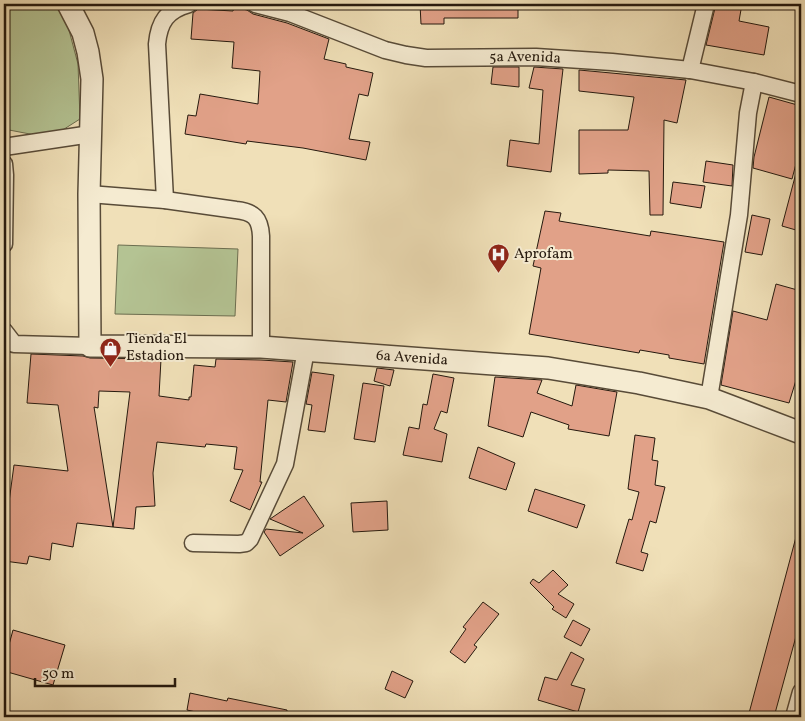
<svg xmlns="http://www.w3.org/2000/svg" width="805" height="721" font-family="Vollkorn,serif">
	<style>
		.green { fill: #b4c393; stroke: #6c6e50 }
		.building { fill: #e1a188; stroke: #25190e }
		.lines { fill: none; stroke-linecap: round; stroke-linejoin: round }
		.minor-casing { stroke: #584b38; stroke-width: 19 }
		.tertiary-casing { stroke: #584b38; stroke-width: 24 }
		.minor { stroke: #f5ebd1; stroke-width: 16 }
		.tertiary { stroke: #f5ebd1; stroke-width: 21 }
		.labels { text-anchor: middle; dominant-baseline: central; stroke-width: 4; stroke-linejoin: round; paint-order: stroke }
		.street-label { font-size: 15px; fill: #25190e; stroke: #f5ebd1 }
		.poi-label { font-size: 15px; fill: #25190e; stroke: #f5ebd1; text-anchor: start }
	</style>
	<rect width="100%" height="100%" fill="#f0e0b8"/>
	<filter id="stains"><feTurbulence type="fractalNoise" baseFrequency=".004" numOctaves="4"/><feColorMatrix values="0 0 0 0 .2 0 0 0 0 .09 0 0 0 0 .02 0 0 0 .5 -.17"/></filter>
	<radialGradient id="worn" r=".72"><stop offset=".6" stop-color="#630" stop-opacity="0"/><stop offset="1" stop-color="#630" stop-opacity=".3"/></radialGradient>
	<g class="green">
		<path d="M4,4H53L66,19L78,64L80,119L61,131L35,135L4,129Z"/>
		<path d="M118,245L238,249L235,316L115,314Z"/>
	</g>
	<g class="building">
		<path d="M420,4H518V18H444V24H421Z"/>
		<path d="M716,4H742L739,21L769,27L764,55L706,45Z"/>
		<path d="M234,7L247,10L253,14L287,23L329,39L324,59L346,64V67L373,73L368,96L359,94L349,139L370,142L366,160L303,148L247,141L246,144L185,134L188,115L196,116L200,94L258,104L260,71L232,68L234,42L191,39L193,13L198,9L233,11Z"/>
		<path d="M493,67H519V87L491,84Z"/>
		<path d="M534,67L563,69L551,172L507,166L510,140L539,144L543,90L529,88Z"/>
		<path d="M579,70L686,80L677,123L664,120L663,215H650L649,171L608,170V173L579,174V130H628L634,97L579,91Z"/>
		<path d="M769,97L801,106V161L797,160L792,179L753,168L754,157Z"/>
		<path d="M706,161L733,165L732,186L703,182Z"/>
		<path d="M796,173L801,174V210L796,230L782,226Z"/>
		<path d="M673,182L705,186L701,208L670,203Z"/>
		<path d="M545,211L561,213L559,221L650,236L651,231L724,242L704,364L669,358V355L640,350L639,353L529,334L541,268L533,266Z"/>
		<path d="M752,215L770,219L762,255L745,252Z"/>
		<path d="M776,284L801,291V364L789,403L721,385L733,311L767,320Z"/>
		<path d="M31,354L83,356L90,358L161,359L159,396L189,400V397H191L194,365L215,367L216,359L261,360L293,362L286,402L268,400L260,482H262L250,510L230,501L243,470L234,469L237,447L206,444L205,447L157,442L153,473L155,506L136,507L134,529L113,527L130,392L99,391L98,408L94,407L113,527L77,523L73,547L52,543L50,560L29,556L27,564L4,561V539L14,465L68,471L58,405L27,403Z"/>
		<path d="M377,368L394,370L390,386L374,381Z"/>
		<path d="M312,372L334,375L325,432L308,430L312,405L306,404Z"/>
		<path d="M433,374L454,378L447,413L441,411L434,429L447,434L442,462L403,455L409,427L419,429L423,404L427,405Z"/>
		<path d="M495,377L542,380L537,393L572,406L576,385L617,392L609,436L568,429L569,425L531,412L523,437L488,426Z"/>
		<path d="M363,383L384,386L375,442L354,439Z"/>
		<path d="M635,435L655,438L652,460L658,461L655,485L665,487L656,523L650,521L641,552L648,554L643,571L616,563L629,519L632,520L639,492L628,489Z"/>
		<path d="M478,447L515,463L506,490L469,478Z"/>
		<path d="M535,489L585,505L577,528L528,511Z"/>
		<path d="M304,496L324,526L280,556L264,532L266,529L303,533L270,519Z"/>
		<path d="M387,501L388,530L353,532L351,503Z"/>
		<path d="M796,537L801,538V618L774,717H748Z"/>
		<path d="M553,570L568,585L558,594L574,604L566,618L552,609L554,607L530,583L533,579L539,583Z"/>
		<path d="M483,602L499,614L474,645L477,647L465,663L450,652L466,629L463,627Z"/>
		<path d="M573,620L590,629L581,646L564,637Z"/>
		<path d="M13,630L65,645L53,685L4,671V663Z"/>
		<path d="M571,652L584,659L571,685L585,689L578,712L538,700L545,677L557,680Z"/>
		<path d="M392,671L413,681L405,698L385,689Z"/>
		<path d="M190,693L227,701L228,698L287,710V717H218L187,710Z"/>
	</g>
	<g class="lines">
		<defs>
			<g id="minor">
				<path id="s1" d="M255,4L290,13L385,50L406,55L426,58L536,57L612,62L690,70L754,82L801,94"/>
				<path d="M690,70L706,4"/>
				<path d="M4,147L91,134"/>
				<path d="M4,164L5,175L4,244"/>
				<path d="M89,194L165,200L236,210C254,212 260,218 261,236V347"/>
				<path d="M165,200L157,44C159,22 167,10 189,4"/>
				<path d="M4,331L14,344L90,346"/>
				<path d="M709,398L739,215L748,113L754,82"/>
				<path d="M193,543L239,544L246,543L250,539L285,464L306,350"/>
				<path d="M794,717L801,692"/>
			</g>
			<g id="tertiary">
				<path id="s2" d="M68,4L83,33L88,52L92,79L89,194L90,346L261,347L548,368L639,383L709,398L801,433"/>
			</g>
		</defs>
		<use href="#minor" class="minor-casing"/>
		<use href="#tertiary" class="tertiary-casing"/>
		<use href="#minor" class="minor"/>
		<use href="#tertiary" class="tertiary"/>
	</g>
	<defs>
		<symbol id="hospital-pin" viewBox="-11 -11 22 30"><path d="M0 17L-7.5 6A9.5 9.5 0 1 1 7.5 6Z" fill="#8f2418" stroke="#f5ebd1"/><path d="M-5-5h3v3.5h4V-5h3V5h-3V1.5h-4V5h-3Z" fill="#fff"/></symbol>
		<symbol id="shop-pin" viewBox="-11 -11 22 30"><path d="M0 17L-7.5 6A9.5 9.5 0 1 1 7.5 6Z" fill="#8f2418" stroke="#f5ebd1"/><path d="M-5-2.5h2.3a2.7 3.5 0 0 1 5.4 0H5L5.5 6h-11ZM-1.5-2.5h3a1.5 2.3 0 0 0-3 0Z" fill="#fff"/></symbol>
	</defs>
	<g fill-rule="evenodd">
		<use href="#hospital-pin" x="486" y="242" width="25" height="34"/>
		<use href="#shop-pin" x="98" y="336" width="25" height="34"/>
	</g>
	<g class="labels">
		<g class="street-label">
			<text stroke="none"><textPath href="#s1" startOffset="279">5a Avenida</textPath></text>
			<text stroke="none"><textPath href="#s2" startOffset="669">6a Avenida</textPath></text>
		</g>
		<g class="poi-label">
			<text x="514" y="254">Aprofam</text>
			<text x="126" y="339">Tienda El<tspan x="126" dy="17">Estadion</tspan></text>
		</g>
	</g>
	<rect width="805" height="721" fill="none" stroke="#f0e0b8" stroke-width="20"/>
	<rect x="5" y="5" width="795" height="711" fill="none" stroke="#25190e" stroke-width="2.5"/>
	<rect x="10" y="10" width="785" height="701" fill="none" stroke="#25190e"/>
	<path d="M35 678v8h140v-8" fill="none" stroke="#25190e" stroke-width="2.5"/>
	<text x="42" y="678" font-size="15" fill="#25190e" stroke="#f5ebd1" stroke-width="4" paint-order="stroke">50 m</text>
	<rect width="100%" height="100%" filter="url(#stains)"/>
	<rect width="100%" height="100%" fill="url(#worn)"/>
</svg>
